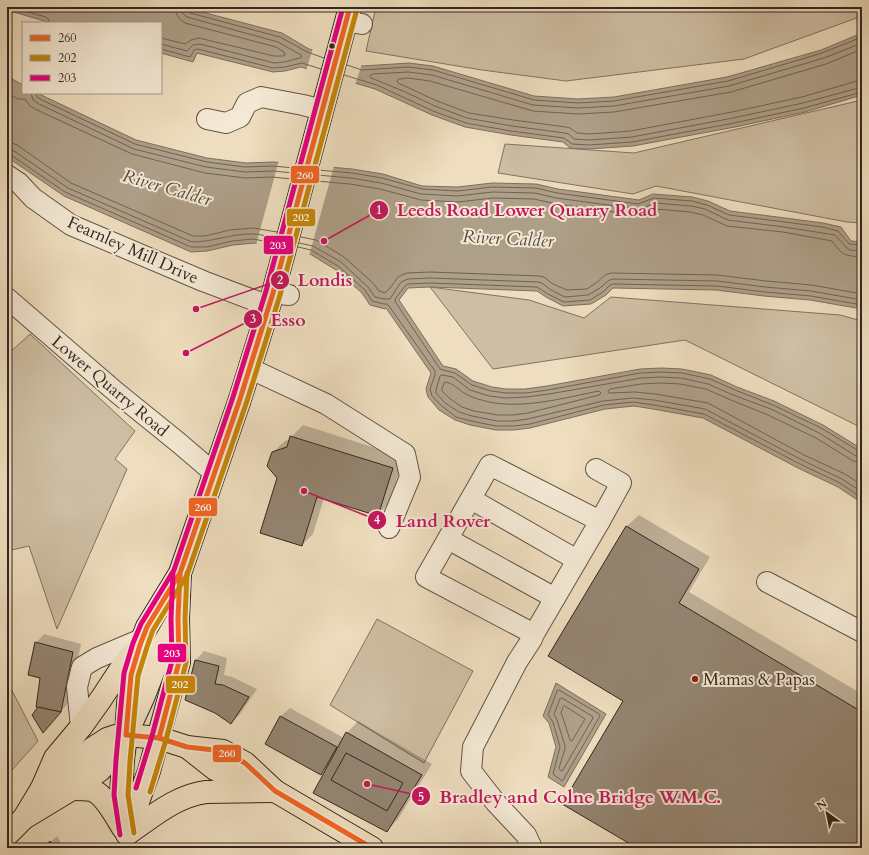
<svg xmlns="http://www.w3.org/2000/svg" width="869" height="855" font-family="Cardo,serif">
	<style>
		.green { fill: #cebea3; stroke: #807262 }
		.water { fill: #ae9f88; stroke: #7c6f5e }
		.pier { fill: #eeddbe }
		.shadow { fill: #0003 }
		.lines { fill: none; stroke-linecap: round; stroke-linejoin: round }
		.shore { stroke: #706254; stroke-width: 1 }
		.building { fill: #948572; stroke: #322620 }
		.minor-casing { stroke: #615448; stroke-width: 22 }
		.major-casing { stroke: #322620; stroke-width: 24 }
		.minor { stroke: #f4e9d5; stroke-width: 20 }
		.major { stroke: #eeddbe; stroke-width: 22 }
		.bus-1-casing { stroke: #f4e9d5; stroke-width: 8 }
		.bus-2-casing { stroke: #f4e9d5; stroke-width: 8 }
		.bus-3-casing { stroke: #f4e9d5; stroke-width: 8 }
		.bus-1 { stroke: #f26522; stroke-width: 5 }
		.bus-2 { stroke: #c68608; stroke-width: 5 }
		.bus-3 { stroke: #e5007d; stroke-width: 5 }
		.bus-dot { fill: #322620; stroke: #f4e9d5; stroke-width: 1.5 }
		.poi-dot { fill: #8f2418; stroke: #f4e9d5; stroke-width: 1.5 }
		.labels { text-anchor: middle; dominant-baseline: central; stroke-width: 4; stroke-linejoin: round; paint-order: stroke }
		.street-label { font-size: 17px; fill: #322620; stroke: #f4e9d5 }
		.poi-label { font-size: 17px; fill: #322620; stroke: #f4e9d5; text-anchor: start }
		.water-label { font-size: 18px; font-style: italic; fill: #574a3f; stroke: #f4e9d5 }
		.leader { fill: none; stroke: #c2185b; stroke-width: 1.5 }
		.callout-dot { fill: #c2185b; stroke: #f4e9d5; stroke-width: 1.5 }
		.mark-label { font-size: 12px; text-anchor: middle; font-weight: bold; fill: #fff }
		.callout-label { font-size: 18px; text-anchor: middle; font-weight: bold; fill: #c2185b; stroke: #f4e9d5; stroke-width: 4; stroke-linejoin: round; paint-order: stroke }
		.line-badge { stroke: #f4e9d5; stroke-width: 1.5 }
		.badge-label { font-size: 11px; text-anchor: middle; font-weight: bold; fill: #fff }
	</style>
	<rect width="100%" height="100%" fill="#eeddbe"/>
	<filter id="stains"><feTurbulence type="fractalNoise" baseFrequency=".005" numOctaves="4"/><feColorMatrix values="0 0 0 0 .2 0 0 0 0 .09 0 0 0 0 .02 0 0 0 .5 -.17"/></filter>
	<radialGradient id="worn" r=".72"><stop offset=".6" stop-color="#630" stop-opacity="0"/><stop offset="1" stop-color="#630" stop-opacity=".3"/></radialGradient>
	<g class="green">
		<path d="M376,7H862V16L744,59L566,81L482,70L366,51Z"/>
		<path d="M862,100V223L847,222L656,186L633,194L498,173L505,144L634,153Z"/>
		<path d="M430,287L529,300L584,318L611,297L840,315L862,321V428L685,340L493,369Z"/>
		<path d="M30,334L135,431L115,459L127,469L57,629L29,546L7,551V355Z"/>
		<path d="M377,619L473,671L424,763L330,705Z"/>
		<path d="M7,681L38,741L12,770L7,761Z"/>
	</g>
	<g class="water">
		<path d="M7,7H183L282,33L309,49L363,66L409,63L433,66L534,96L578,99L614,97L727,77L821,50L862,33V95L805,112L735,127L633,146L589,149L570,148L563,142L511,135L465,127L432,115L375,89L301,67L285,71L273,72L197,53L193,62L161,53V23H51L7,10Z"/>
		<path d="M7,76L23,85V93H37L136,140L207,158L246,163L273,162L352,169L383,174L422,186L458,187L492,183L536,184L558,189L639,200L653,194L692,197L708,201L730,211L785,218L823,223L841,227L851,241L862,242V309L810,300L764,296L716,290L613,288L606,295L591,304L563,306L546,297L537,291L430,287L408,288L399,300L443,366L456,369L473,381L492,387L506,389H525L547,386L640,369L661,368L682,369L711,375L737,387L774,401L823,425L862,449V503L838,487L798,468L703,418L653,409L634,406L605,409L530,428L514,430H496L470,425L455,420L439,410L428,397L426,389L431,373L386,308L385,309L370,305L362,293L336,270L310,254L254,243L233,245L207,251L191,252L64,196L7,157Z"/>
		<path d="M556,683L606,714L564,787L548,777L556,747L549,723L543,716Z"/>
	</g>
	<g class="pier">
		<path d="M313,48L362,64L355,85L306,71Z"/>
		<path d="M279,160L334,166L309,256L256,245Z"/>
	</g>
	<g class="shadow">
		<path d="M303,425L404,457L389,503L378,515L324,498L313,534L302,545L278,478L273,452L285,441L291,439V437Z"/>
		<path d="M639,515L710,557L689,592L862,694V848H639L625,701L550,656L627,526Z"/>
		<path d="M44,634L81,644L69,702L46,729L39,707L41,678L36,643Z"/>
		<path d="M204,651L227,658L224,675L232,677L257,689L240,714L231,723L196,660Z"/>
		<path d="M290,708L344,738L347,733L358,721L432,764L398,819L387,831L329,765L321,773L266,743L281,716Z"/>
		<path d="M57,836L64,848H44Z"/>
	</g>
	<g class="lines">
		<g class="shore">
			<path d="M10,7L46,17L49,20V23"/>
			<path d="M186,7L187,10L190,13L280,37L307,52L324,58"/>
			<path d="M161,38L185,44L191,40L199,38L274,56H283L285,55L284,52L276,47L185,23C179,19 175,14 175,7"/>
			<path d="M862,43L824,58L729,86L614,106L578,108L533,105L432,75L408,72L372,74L370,76L371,78L403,91L435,106L467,118L512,126L565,133L569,134L574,139L589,140L632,137L733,118L803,103L862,87"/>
			<path d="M161,44L187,51L193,45L200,44L274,63L284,62L300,58L302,57L301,55L278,42L187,17L182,13L181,7"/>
			<path d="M161,49L190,57L191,56L194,50L198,49L273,68L285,67L302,63L321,69"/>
			<path d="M862,49L826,64L731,92L614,112L578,114L533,111L430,81L408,78L399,79L397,81L398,83L437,101L469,113L513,120L566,127L570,128L577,133L589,134L631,131L732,112L802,97L857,81H862"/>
			<path d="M347,65L362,70L408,67L433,70L534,100L578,103L614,101L728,81L822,53L862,37"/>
			<path d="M344,75L377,85L433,111L466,123L511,131L564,138L572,144L589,145L632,142L734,123L804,108L862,92"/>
			<path d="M7,93L18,99H25L30,106L37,110L132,154L205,173L245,178L272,177L291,179"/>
			<path d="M31,93L33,100L39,104L134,149L206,167L245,172L273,171L293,173"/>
			<path d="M36,93L37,97L42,100L135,144L207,162L245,167L273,166L294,168"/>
			<path d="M7,143H12L17,145L71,183L193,236H205L230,230L253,228L277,232"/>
			<path d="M7,149H11L17,153L68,188L192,242C213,242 233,233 254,234C261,234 268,237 275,238"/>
			<path d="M7,154L11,155L65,192L191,247H207L232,241L253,239L274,243"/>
			<path d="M318,170L352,173L382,178L422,189L458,191L492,187L536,188L557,193L638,204L654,198L692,201L707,205L729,215L785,222L822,227L838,231L849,244L862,245"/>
			<path d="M317,175L351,178L381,183L421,194L458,196L492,192L535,193L556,198L638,209L642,208L655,203L691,206L705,209L728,220L784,227L835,235L847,248L850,250L862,251"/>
			<path d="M316,181L350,184L380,189L421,200L458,202L493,198L534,199L556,204L637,215L644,214L656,209L690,212L703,215L727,226L783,232L832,241C835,244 837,248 840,251C846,257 855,256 862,257"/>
			<path d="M301,237L316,240L344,257L373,283L379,291L385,293L390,288L398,277L402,275L407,273L430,272L539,276L544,277L553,284L567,290L587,289L596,283L605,275L611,273L717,275L766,281L812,285L862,294"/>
			<path d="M299,243L313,246L341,262L368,287L375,297L384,299H390L401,282L408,279L430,278L538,282L542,283L551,290L565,297L588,295L600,288L608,281L612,279L717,281L765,287L811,291L862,300"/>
			<path d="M298,247L311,250L338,266L365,290L372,301L384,304H387L389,306L435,371V375L430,389L432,396L442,406L456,417L471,421L496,426H514L530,424L604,405L633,402L654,405L704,414L800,464L840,483L862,498"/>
			<path d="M862,305L811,296L765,292L717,286L613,284L610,285L603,292L590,300L564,302L548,294L537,287L430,283L408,284L405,286L396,298L395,301L396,303L440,369L443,370L455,373L472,385L491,391L506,393H526L548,390L640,373L661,372L682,373L710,379L735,390L773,405L821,428L859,451L862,452"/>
			<path d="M445,382C454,383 458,390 466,394C472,398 482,400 489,402C524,409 564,398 599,391L601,393L599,395L528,413L513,415H498L474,411L462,407L449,398L442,391V389Z"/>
			<path d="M862,457L856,456L819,433L771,409L733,395L708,384L681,378L661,377L641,378L549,394L526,397L506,398L489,396L470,390L453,377L442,375L440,376L436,390V393L445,403L459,412L472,416L497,421H513L528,419L603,401L633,398L654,400L705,409L802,460L842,479L862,492"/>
			<path d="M862,463L853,461L816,438L768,415L731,400L706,389L680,384L661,383L641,384L610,389L608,391L609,393H610L635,392L655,394L708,403L804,455L845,474L862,485"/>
			<path d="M559,690L599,714L600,716L563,780L562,781L553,774L560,747L553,722L548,715L557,691Z"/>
			<path d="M562,698L592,716L593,718L563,770L561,771L560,770L559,768L565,749V746L557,720L554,714L560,699Z"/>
			<path d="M565,706L585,719L572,741L570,740L563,718L561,713L563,707Z"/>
		</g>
	</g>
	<g class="building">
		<path d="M290,436L393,468L378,516L317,497L302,546L260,533L277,478L267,466L272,452L287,447Z"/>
		<path d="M626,526L699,569L679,603L862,712V843L859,848H637L562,804L623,701L548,656Z"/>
		<path d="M35,642L73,652L61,712L36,707L40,678L28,675Z"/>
		<path d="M195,660L219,666L215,684L223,685L249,697L231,724L215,713L185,700Z"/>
		<path d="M38,707L61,712L43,733L32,715Z"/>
		<path d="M280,716L337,747L321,775L265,744Z"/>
		<path d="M346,732L422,775L387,832L313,793Z"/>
		<path d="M346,753L403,783L387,811L331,780Z"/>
		<path d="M50,841L55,848H44Z"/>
	</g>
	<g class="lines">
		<defs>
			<g id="minor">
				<path d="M346,21L362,24"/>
				<path d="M207,119L226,123L240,117L247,103L261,97L303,105L322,110"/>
				<path d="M7,175L19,183L33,198L71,225L203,281L269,306"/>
				<path d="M273,293L289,295"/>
				<path d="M7,298L116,392L179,443L214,473"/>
				<path d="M249,368L326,404L405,454L410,477L389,528"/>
				<path d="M596,469L621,483L600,521"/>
				<path d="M471,499L577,560"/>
				<path d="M448,539L555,598"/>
				<path d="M767,582L862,632"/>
				<path d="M81,727L77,687L82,667L97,658L142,639"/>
				<path d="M532,848L526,835L496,803L471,771L473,747L517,662L532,639L534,634L426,577L490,465L600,521L534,634"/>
			</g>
			<g id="major">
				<path d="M187,747L215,769L236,780L259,786"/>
				<path d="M42,788L93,748L107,739L116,736L126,735L159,738L187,747L223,751L245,763L275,791L372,848"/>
				<path d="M72,789C78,789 85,789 91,790C104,793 116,817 123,828"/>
				<path d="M24,818L72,789L99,771L116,754L126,735L143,698L157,662L159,652L178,619"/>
				<path d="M128,830L149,771L179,662L178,618L180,574"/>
				<path d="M127,834L121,795L123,760L126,735L128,704L131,675L140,645L147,627L180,573L240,399L273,293L350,7"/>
				<path d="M127,834C151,818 175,796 206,792L275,791"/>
				<path d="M7,835L24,818L42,788L55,758L81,727L101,699L124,664L132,654"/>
			</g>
		</defs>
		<use href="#minor" class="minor-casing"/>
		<use href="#major" class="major-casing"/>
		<use href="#minor" class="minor"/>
		<use href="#major" class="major"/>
		<defs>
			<g id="bus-1">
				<path d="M350,7L273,293L240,399L180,573L147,627L140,645L131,675L126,735L159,738L187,747L223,751L245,763L275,791L372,848"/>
				<path d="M159,738L179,662L178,618L180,574"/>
			</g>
			<g id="bus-2">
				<path d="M150,792L166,740L186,663L185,618L187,573"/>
				<path d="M134,833L128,795L130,761L138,676L147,647L153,630L187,575L247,401L280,295L357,9"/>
			</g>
			<g id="bus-3">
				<path d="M136,788L152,736L172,661L171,618L173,573"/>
				<path d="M120,835L114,795L116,760L124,673L133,643L141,624L174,570L233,397L266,291L343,7"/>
			</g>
		</defs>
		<use href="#bus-1" class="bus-1-casing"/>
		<use href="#bus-2" class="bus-2-casing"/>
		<use href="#bus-3" class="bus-3-casing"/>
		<use href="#bus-1" class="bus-1"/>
		<use href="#bus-2" class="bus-2"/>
		<use href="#bus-3" class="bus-3"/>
	</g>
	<circle class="bus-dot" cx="332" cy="46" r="3.5"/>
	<circle class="poi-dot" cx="695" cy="679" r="4"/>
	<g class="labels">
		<g class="street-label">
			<text transform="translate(133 250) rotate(24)">Fearnley Mill Drive</text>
			<text transform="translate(110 386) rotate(40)">Lower Quarry Road</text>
		</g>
		<g class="poi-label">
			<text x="703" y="679">Mamas &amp; Papas</text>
		</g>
		<g class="water-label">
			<text transform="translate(167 188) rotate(16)">River Calder</text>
			<text transform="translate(508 239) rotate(3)">River Calder</text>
		</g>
	</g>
	<path class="leader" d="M324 241L379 210M196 309L280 280M186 353L253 319M304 491L377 520M367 784L421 796"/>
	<g class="callout-dot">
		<circle cx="324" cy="241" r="4"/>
		<circle cx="196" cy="309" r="4"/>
		<circle cx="186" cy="353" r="4"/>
		<circle cx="304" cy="491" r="4"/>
		<circle cx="367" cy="784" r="4"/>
		<circle cx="379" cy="210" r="10"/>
		<circle cx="280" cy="280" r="10"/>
		<circle cx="253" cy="319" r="10"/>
		<circle cx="377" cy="520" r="10"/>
		<circle cx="421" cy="796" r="10"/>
	</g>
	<g class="mark-label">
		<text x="379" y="214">1</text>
		<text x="280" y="284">2</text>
		<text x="253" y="323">3</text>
		<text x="377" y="524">4</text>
		<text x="421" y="801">5</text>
	</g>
	<g class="callout-label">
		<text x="527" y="216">Leeds Road Lower Quarry Road</text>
		<text x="325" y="286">Londis</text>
		<text x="288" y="326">Esso</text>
		<text x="443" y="527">Land Rover</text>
		<text x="580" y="803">Bradley and Colne Bridge W.M.C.</text>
	</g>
	<g class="line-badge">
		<rect x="290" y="165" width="30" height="19" rx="4" fill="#f26522"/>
		<rect x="286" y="208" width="30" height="19" rx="4" fill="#c68608"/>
		<rect x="263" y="235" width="31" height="20" rx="4" fill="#e5007d"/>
		<rect x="188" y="497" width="30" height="20" rx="4" fill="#f26522"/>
		<rect x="157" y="643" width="30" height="20" rx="4" fill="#e5007d"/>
		<rect x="165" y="675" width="31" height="19" rx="4" fill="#c68608"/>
		<rect x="212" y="744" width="30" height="19" rx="4" fill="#f26522"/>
	</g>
	<g class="badge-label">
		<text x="305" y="179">260</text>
		<text x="301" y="221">202</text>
		<text x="278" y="249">203</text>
		<text x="203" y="511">260</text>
		<text x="172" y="657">203</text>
		<text x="180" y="688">202</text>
		<text x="227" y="757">260</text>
	</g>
	<rect width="869" height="855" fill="none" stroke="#eeddbe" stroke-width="24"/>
	<rect x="8" y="8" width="853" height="839" fill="none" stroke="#322620" stroke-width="2"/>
	<rect x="12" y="12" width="845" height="831" fill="none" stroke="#322620"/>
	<rect x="22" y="22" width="140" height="72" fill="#f4e9d5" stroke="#a69b8d"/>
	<rect x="30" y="35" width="20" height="6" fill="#f26522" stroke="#a69b8d"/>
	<text x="58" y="42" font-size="12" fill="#322620">260</text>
	<rect x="30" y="55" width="20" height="6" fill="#c68608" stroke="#a69b8d"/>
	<text x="58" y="62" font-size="12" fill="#322620">202</text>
	<rect x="30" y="75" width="20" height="6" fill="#e5007d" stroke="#a69b8d"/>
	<text x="58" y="82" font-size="12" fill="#322620">203</text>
	<g transform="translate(827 813) rotate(327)" stroke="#f4e9d5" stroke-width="3" paint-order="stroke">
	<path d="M0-3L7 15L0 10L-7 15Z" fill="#322620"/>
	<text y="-6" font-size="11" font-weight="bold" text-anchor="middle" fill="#322620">N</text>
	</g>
	<rect width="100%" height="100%" filter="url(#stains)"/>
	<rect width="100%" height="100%" fill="url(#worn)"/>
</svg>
